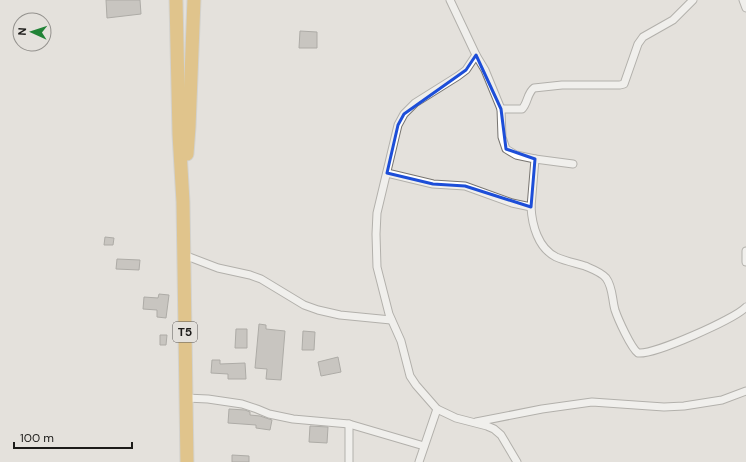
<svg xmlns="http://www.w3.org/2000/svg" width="746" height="462" font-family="'DM Sans',sans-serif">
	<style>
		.building { fill: #a6a39e; stroke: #6c6965 }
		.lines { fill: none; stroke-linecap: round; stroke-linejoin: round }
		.street-casing { stroke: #777470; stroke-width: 9 }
		.highway-casing { stroke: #bfbfbf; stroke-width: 15 }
		.street { stroke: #fff; stroke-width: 7 }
		.highway { stroke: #dba12b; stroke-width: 13 }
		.marked { fill: none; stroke: #1d4ed8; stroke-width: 3; stroke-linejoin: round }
		.labels { text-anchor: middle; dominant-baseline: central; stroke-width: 4; stroke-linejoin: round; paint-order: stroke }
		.shield { fill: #e4e1dc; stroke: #585654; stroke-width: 1 }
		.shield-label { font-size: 12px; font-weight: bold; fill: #1c1b19 }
	</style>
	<rect width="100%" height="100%" fill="#e4e1dc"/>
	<g class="building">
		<path d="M106,0H140L141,14L107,18Z"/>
		<path d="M300,31L317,32V48H299Z"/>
		<path d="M105,237L114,238L113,245H104Z"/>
		<path d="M117,259L140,260L139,270L116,269Z"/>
		<path d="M159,294L169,295L166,318L157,317V310L143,309L144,297L158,298Z"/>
		<path d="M259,324L266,325V329L285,331L281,380L266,379L267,369L255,368Z"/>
		<path d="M236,329H247V348H235Z"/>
		<path d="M303,331L315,332L314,350H302Z"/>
		<path d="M160,335H167L166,345H160Z"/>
		<path d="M338,357L341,372L321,376L318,362Z"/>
		<path d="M212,360H220V364L245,363L246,379H228V374L211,373Z"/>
		<path d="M229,409L245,410L250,412V415L260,416L272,420L270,430L256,428V425L228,423Z"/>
		<path d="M310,426L328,427L327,443L309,442Z"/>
		<path d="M232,455L249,456V462H232Z"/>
	</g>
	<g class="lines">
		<defs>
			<g id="street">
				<path d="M743,0L746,8"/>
				<path d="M476,55L466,70L458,76L415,103L404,114L398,125L377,213L376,234L377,267L389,314L401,341L410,376L416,385L437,409L456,418L487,426L494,429L501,435L517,462"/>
				<path d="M501,109H522C528,103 527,93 534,88L562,85H620L624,84L638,44L643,37L673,20L693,0"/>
				<path d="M535,159L573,164"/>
				<path d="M387,173L433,184L465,186L512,203L531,207L535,159L516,155L506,149L502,137L501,109L485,70L476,55L450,0"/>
				<path d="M531,207C532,225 538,248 556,257C565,261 575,263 585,266C592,269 601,272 606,278C613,287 612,300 615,310C618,319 631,348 638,353C654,355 735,319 746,307"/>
				<path d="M746,251V262"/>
				<path d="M184,255L218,268L250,275L261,279L304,305L318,310L340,315L391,320"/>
				<path d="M186,398L208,399L242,404L257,409L269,414L293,419L349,424L424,446"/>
				<path d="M476,422L542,409L592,402L664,407L684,406L722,400L746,391"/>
				<path d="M349,462V424"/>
				<path d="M419,462L437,409"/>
			</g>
			<g id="highway">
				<path d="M176,0L179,134L183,202L187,462"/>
				<path d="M187,154L189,127L194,0"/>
			</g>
		</defs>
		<use href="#street" class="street-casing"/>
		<use href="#highway" class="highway-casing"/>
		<use href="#street" class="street"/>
		<use href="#highway" class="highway"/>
	</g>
	<path d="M0 0H746V462H0ZM476,55L501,109L506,149L535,159L531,207L465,186L433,184L387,173L398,125L404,114L466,70Z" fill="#e4e1dc" fill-opacity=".55" fill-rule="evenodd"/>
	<path class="marked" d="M476,55L501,109L506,149L535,159L531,207L465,186L433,184L387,173L398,125L404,114L466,70Z"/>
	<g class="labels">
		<rect class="shield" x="173" y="322" width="24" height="20" rx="3"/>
		<g class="shield-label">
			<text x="185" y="332">T5</text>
		</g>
	</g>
	<g transform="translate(32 32) rotate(273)"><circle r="19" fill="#e4e1dc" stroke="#94928e"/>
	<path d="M0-3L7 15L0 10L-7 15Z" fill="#218337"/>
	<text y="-6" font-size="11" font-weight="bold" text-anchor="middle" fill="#1c1b19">N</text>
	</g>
	<path d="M14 442v6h118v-6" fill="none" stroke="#1c1b19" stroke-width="2"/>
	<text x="20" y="442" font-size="12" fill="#1c1b19" stroke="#e4e1dc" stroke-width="3" paint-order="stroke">100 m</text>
</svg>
